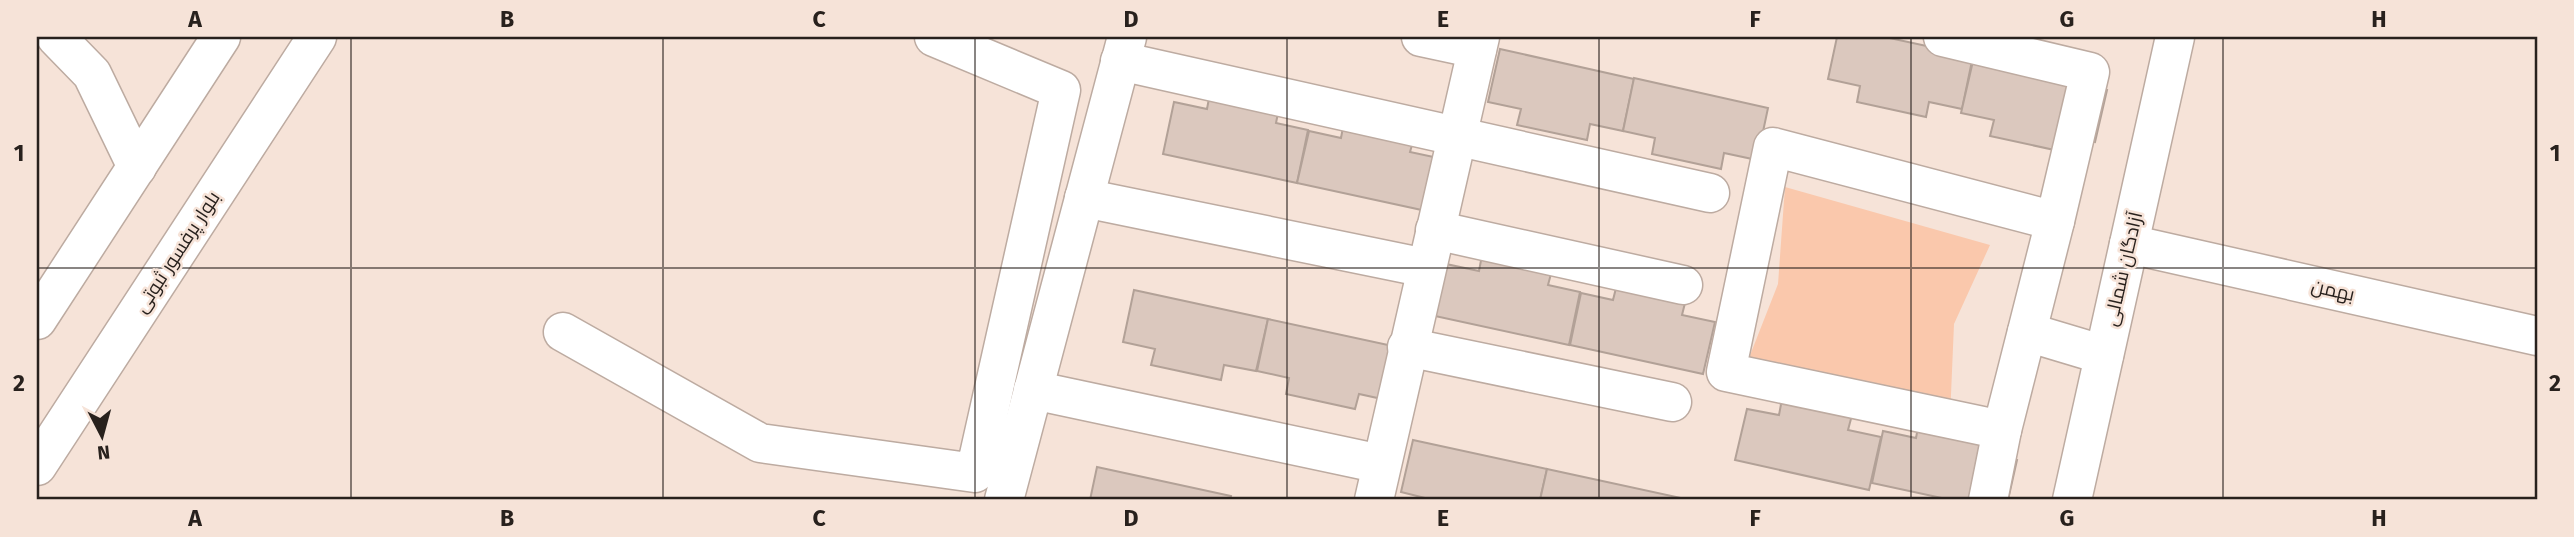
<svg xmlns="http://www.w3.org/2000/svg" width="2574" height="537" font-family="'Fira Sans',Cairo,sans-serif">
	<style>
		.green { fill: #fac8ac }
		.building { fill: #dbc8be; stroke: #b2a197; stroke-width: 2 }
		.lines { fill: none; stroke-linecap: round; stroke-linejoin: round }
		.minor-casing { stroke: #bdaba1; stroke-width: 41 }
		.tertiary-casing { stroke: #bdaba1; stroke-width: 41 }
		.secondary-casing { stroke: #bdaba1; stroke-width: 41 }
		.minor { stroke: #fff; stroke-width: 38 }
		.tertiary { stroke: #fff; stroke-width: 38 }
		.secondary { stroke: #fff; stroke-width: 38 }
		.grid { fill: none; stroke: #28211d; stroke-width: 2; stroke-opacity: 0.55 }
		.labels { text-anchor: middle; dominant-baseline: central; stroke-width: 5; stroke-linejoin: round; paint-order: stroke }
		.street-label { font-size: 19px; fill: #28211d; stroke: #f6e3d8 }
		.neatline { fill: none; stroke: #28211d; stroke-width: 2.5 }
		.grid-label { font-size: 23px; text-anchor: middle; font-weight: bold; fill: #28211d }
	</style>
	<rect width="100%" height="100%" fill="#f6e3d8"/>
	<path class="green" d="M1785,187L1990,245L1954,324L1950,418L1747,363L1778,284Z"/>
	<g class="building">
		<path d="M1837,37H1885L1973,56L1962,109L1929,102L1926,117L1857,102L1860,86L1828,79Z"/>
		<path d="M1500,49L1634,79L1623,131L1590,124L1587,140L1517,125L1521,109L1488,102Z"/>
		<path d="M1973,61L2107,90L2095,142L2063,135L2059,151L1990,136L1994,120L1961,113Z"/>
		<path d="M1634,78L1768,108L1757,160L1724,153L1721,169L1652,154L1655,138L1623,131Z"/>
		<path d="M1210,93L1279,108L1276,123L1308,130L1297,183L1163,154L1174,102L1207,109Z"/>
		<path d="M1344,122L1414,138L1410,152L1443,159L1431,212L1297,183L1309,131L1341,138Z"/>
		<path d="M1482,255L1552,270L1548,285L1580,292L1569,345L1435,316L1446,264L1479,271Z"/>
		<path d="M1617,284L1686,299L1682,315L1715,322L1703,374L1570,345L1581,293L1613,300Z"/>
		<path d="M1134,290L1268,319L1256,371L1224,365L1221,380L1151,365L1155,349L1123,342Z"/>
		<path d="M1268,319L1402,348L1391,401L1359,394L1355,409L1286,394L1289,378L1257,371Z"/>
		<path d="M1782,399L1852,415L1848,430L1881,437L1869,490L1735,460L1747,409L1779,415Z"/>
		<path d="M1919,422L1988,437L1985,452L2017,460L2008,500H1951L1872,483L1883,431L1916,438Z"/>
		<path d="M1413,440L1547,469L1540,500H1433L1401,492Z"/>
		<path d="M1097,467L1231,496L1230,500H1090Z"/>
		<path d="M1547,469L1681,498V500H1540Z"/>
	</g>
	<g class="lines">
		<defs>
			<g id="minor">
				<path d="M1421,37L1477,49"/>
				<path d="M1943,37L2090,72L2055,221"/>
				<path d="M1120,61L1710,193"/>
				<path d="M1773,147L2055,221L2002,430L1726,372Z"/>
				<path d="M1084,198L1426,268"/>
				<path d="M1435,230L1683,285"/>
				<path d="M2129,244L2537,336"/>
				<path d="M563,332L760,443L975,473L1061,90L934,37"/>
				<path d="M2027,332L2104,355"/>
				<path d="M1407,347L1672,402"/>
				<path d="M1033,390L1381,464"/>
				<path d="M1004,500L1127,37"/>
				<path d="M1374,500L1480,37"/>
				<path d="M1988,500L2002,430"/>
			</g>
			<g id="tertiary">
				<path d="M56,37L92,74L137,167"/>
				<path d="M2072,500L2175,37"/>
			</g>
			<g id="secondary">
				<path d="M37,320L221,37"/>
				<path d="M37,466L317,37"/>
			</g>
		</defs>
		<use href="#minor" class="minor-casing"/>
		<use href="#tertiary" class="tertiary-casing"/>
		<use href="#secondary" class="secondary-casing"/>
		<use href="#minor" class="minor"/>
		<use href="#tertiary" class="tertiary"/>
		<use href="#secondary" class="secondary"/>
	</g>
	<path class="grid" d="M351,37V500M663,37V500M975,37V500M1287,37V500M1599,37V500M1911,37V500M2223,37V500M37,268H2537"/>
	<g class="labels">
		<g class="street-label">
			<text transform="translate(177 252) rotate(-57)">بلوار پرفسور ثبوتی</text>
			<text transform="translate(2123 269) rotate(-77)">آزادگان شمالی</text>
			<text transform="translate(2333 290) rotate(13)">بهمن</text>
		</g>
	</g>
	<rect width="2574" height="537" fill="none" stroke="#f6e3d8" stroke-width="77"/>
	<g transform="translate(102 436) rotate(174)" stroke="#f6e3d8" stroke-width="5" paint-order="stroke">
	<path d="M0-5L12 26L0 18L-12 26Z" fill="#28211d"/>
	<text y="-10" font-size="19" font-weight="bold" text-anchor="middle" fill="#28211d">N</text>
	</g>
	<rect x="38" y="38" width="2498" height="460" class="neatline"/>
	<g class="grid-label">
		<text x="195" y="27">A</text>
		<text x="507" y="27">B</text>
		<text x="819" y="27">C</text>
		<text x="1131" y="27">D</text>
		<text x="1443" y="27">E</text>
		<text x="1755" y="27">F</text>
		<text x="2067" y="27">G</text>
		<text x="2379" y="27">H</text>
		<text x="19" y="161">1</text>
		<text x="2555" y="161">1</text>
		<text x="19" y="391">2</text>
		<text x="2555" y="391">2</text>
		<text x="195" y="526">A</text>
		<text x="507" y="526">B</text>
		<text x="819" y="526">C</text>
		<text x="1131" y="526">D</text>
		<text x="1443" y="526">E</text>
		<text x="1755" y="526">F</text>
		<text x="2067" y="526">G</text>
		<text x="2379" y="526">H</text>
	</g>
</svg>
